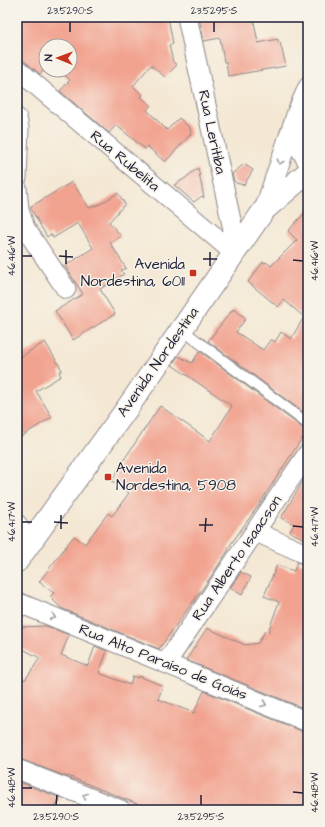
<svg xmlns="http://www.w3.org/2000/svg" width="325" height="827" font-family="'Architects Daughter',sans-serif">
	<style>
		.building { fill: #f2a390 }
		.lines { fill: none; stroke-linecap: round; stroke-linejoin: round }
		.lane-casing { stroke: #8b8588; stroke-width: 12 }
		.street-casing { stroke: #8b8588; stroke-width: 21 }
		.secondary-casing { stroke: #8b8588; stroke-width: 24 }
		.lane { stroke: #fff; stroke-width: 10 }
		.street { stroke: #fff; stroke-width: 19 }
		.secondary { stroke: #fff; stroke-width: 22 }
		.oneway { stroke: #9c9ca7 }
		.ticks { fill: none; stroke: #22223b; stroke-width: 1.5 }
		.poi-dot { fill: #c8321e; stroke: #f7f3e8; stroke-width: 1.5 }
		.labels { text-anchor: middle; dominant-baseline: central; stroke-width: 3; stroke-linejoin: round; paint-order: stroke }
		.street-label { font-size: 15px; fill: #22223b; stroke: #f7f3e8 }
		.poi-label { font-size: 15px; fill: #22223b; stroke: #f7f3e8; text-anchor: end }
		.neatline { fill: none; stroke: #22223b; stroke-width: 1.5 }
		.ticks-label { font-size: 10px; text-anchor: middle; fill: #22223b }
	</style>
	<rect width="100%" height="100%" fill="#f7f3e8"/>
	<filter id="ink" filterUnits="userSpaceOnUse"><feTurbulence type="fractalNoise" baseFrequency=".025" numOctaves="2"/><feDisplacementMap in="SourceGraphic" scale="8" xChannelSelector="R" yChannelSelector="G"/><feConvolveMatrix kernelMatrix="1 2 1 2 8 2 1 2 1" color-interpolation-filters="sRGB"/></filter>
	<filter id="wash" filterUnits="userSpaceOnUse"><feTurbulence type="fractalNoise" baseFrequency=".012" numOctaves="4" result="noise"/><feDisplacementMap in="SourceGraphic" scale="16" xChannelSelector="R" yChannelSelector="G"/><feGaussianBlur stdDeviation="0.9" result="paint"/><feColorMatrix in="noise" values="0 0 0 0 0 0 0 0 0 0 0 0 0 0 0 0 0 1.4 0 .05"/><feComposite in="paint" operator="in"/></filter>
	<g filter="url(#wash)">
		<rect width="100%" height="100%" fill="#f4e8d4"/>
		<g id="blocks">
			<g class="building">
				<path d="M17,17H168L173,44L169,45L173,62L177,65L165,77L151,65L133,86L143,95L141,97L151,105L147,110L167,130L179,118L190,128L191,134L165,162L147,146L145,149L116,125L109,133L60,91L70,80L59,70H70V46H46V67L40,74L17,55Z"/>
				<path d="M199,17H253L258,43L278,39V43L280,42L286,66L228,76L226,62H224L220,38L204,41Z"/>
				<path d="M244,164L253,170L244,185L236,183L234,181L232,174Z"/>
				<path d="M198,168L204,198L202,196L194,202L174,185L184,179Z"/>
				<path d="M72,182L89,208L100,204L118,193L125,204L109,222L121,236L110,243L126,268L121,271L124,274L100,289L115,314L73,340L55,311L83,294L65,266L93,248L78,223L53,238L51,234L47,237L30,207Z"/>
				<path d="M308,209V416L208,341L233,309L246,318L236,332L263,350L271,339L275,342L281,332L291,339L304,317L284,300L278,307L248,282L263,262L265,263L266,262L271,266L297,240L288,231Z"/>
				<path d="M45,342L62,370L59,372L61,376L36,391L52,417L17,439V359Z"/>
				<path d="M199,352H201L304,429L308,430V442L302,438L258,506L228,548L229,549L210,578L159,649L61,608L50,597L54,593L39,582L74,536L85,544L108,513L112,516L129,493L112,481L125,458L160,406L210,441L232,406L172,365L178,356L192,363Z"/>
				<path d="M308,473V543L304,541L305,539L290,532L294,524L281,518Z"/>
				<path d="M297,562L308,566V710L186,660L207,628L245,645L258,643L265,631L268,632L279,602L264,596L277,565L294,571Z"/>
				<path d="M241,572L251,577L242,595L230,588Z"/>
				<path d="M46,626L69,635L61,655L88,666L95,646L107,651L99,673L130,685L133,676L139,678V676L163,686L158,699L194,713L204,691L304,732L308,733V810H152L68,776V777L17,758V677L25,680L40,658L17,646V627Z"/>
				<path d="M17,781L60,798L54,810H17Z"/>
			</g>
		</g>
	</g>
	<g filter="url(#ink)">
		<use href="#blocks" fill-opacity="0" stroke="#8b8588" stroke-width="1"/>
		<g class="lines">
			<defs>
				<path id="lane" d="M181,329L308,424"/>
				<g id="street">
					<path d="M187,17L237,248"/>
					<path d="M17,69L233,252"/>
					<path d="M17,118L19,128L17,178"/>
					<path d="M296,123C295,139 299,149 308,162"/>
					<path d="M17,188L19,210L25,228L66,289"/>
					<path d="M264,210L297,112L308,87"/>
					<path d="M17,524L29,544"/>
					<path d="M256,532L308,555"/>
					<path d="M17,602L308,722"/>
					<path d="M166,663L308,453"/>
					<path d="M17,769L121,810"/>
				</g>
				<path id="secondary" d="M17,561L128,407L264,210L308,172"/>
			</defs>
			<use href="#lane" class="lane-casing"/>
			<use href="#street" class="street-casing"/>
			<use href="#secondary" class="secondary-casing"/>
			<use href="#lane" class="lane"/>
			<use href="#street" class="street"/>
			<use href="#secondary" class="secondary"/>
		</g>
		<defs><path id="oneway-chevron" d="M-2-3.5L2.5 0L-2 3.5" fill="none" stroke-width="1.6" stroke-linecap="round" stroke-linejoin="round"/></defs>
		<g class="oneway">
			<use href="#oneway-chevron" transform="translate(280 162) rotate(109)"/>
			<use href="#oneway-chevron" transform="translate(53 617) rotate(22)"/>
			<use href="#oneway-chevron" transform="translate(264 704) rotate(22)"/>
			<use href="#oneway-chevron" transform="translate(85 796) rotate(-158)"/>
		</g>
	</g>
	<path class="ticks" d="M70,32V22M214,32V22M22,256H32M59,256L73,257M203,259H217M293,260L303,261M66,264V250M210,266V252M22,522H32M54,522L68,523M199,525H213M293,526L303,527M61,529V515M205,532L206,518M22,788H32M293,792L303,793M56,805L57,795M201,805V795"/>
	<g class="poi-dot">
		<rect x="189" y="269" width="8" height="8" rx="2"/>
		<rect x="104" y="473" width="8" height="8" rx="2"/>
	</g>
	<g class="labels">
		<g class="street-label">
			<text transform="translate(212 132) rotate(78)">Rua Leritiba</text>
			<text transform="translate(125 161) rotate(40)">Rua Rubelita</text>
			<text transform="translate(158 362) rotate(-55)">Avenida Nordestina</text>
			<text transform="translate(237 558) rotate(-56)">Rua Alberto Isaacson</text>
			<text transform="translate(163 662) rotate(22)">Rua Alto Paraíso de Goiás</text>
		</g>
		<g class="poi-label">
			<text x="185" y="264">Avenida<tspan x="185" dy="17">Nordestina, 6011</tspan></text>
			<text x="116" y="468" text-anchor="start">Avenida<tspan x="116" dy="17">Nordestina, 5908</tspan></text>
		</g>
	</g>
	<rect width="325" height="827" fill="none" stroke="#f7f3e8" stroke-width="44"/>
	<g transform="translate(58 58) rotate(271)"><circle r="19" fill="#f7f3e8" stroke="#a29fa3"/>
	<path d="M0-3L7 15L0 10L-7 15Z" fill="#c8321e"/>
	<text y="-6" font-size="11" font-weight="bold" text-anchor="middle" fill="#22223b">N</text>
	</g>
	<rect x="22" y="22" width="281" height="783" class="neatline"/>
	<g class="ticks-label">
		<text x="70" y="14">23.5290°S</text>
		<text x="214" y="14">23.5295°S</text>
		<text transform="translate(11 256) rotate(-90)" y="4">46.416°W</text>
		<text transform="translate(314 261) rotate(-90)" y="4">46.416°W</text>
		<text transform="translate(11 522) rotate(-90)" y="4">46.417°W</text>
		<text transform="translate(314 527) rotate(-90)" y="4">46.417°W</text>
		<text transform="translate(11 788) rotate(-90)" y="4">46.418°W</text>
		<text transform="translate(314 793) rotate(-90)" y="4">46.418°W</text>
		<text x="56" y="820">23.5290°S</text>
		<text x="201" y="820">23.5295°S</text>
	</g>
</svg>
